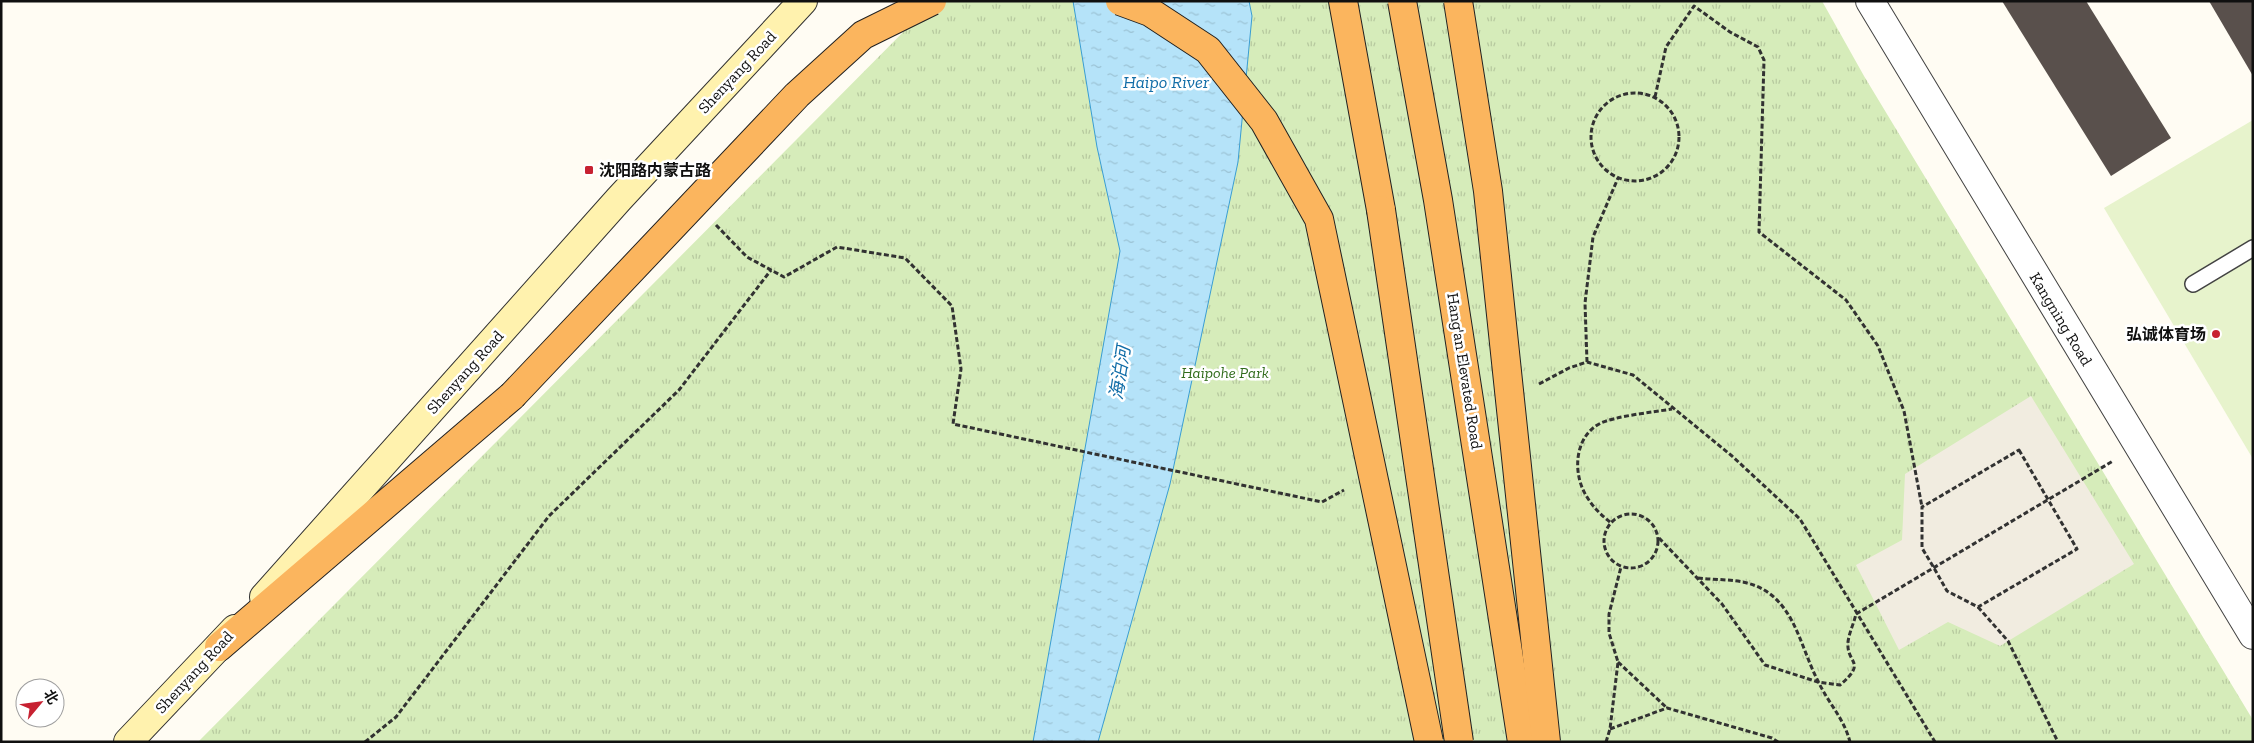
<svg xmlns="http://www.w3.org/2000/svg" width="2254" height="743" font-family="'Zilla Slab','Noto Sans SC',serif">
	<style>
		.park { fill: url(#park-tufts) }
		.pitch { fill: #e7f3cc }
		.plaza { fill: #f1ece0 }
		.water { fill: url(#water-ripples); stroke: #399dd3 }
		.building { fill: #59504c }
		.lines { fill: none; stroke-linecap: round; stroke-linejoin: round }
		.service-casing { stroke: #434343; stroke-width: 18 }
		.tertiary-casing { stroke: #434343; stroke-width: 30 }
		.secondary-casing { stroke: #323232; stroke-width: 30 }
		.trunk-casing { stroke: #212121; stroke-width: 30 }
		.path { stroke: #323232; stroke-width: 3; stroke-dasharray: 5 2.5; stroke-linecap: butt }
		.service { stroke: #fff; stroke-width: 15 }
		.tertiary { stroke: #fff; stroke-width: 28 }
		.secondary { stroke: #fff2ae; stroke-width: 28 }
		.trunk { stroke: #fbb55e; stroke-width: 28 }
		.trunk-bridge-casing { stroke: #212121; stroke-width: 30; stroke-linecap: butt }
		.trunk-bridge { stroke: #fbb55e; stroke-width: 28 }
		.poi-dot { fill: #c72131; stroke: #fff; stroke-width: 2 }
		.labels { text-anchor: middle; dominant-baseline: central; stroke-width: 5; stroke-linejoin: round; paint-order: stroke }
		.street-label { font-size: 16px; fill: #101010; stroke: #fff }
		.poi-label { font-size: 16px; font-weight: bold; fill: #101010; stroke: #fff; text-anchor: start }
		.park-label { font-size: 16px; font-style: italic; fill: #316c1c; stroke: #fff }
		.water-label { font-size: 18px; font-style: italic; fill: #136ea8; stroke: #fff }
	</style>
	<defs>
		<pattern id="park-tufts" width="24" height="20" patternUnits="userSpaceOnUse" patternTransform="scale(1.25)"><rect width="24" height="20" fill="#d6ecba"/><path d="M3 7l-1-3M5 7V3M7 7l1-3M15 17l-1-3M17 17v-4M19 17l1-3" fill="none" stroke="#b7c99f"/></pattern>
		<pattern id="water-ripples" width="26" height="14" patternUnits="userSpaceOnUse" patternTransform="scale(1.25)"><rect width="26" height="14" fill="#b5e3f9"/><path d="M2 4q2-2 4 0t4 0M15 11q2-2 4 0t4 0" fill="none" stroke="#9bc2d4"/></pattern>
	</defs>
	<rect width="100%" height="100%" fill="#fffcf3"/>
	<path class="park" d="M934,1H1822L1864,76L2253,720V742H198Z"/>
	<path class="pitch" d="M2253,120V459L2104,208Z"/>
	<path class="plaza" d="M2031,396L2134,564L2000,646L1948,622L1899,650L1856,565L1902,540L1905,474Z"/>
	<path class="water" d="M1073,1H1249L1252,16L1238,162L1170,484L1098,742H1033L1120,251L1097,147Z"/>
	<g class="building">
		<path d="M2002,1H2086L2171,138L2111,176Z"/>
		<path d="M2209,1H2253V76Z"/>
	</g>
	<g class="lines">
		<defs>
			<path id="service" d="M2193,284L2253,248"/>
			<path id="tertiary" d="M1870,1L2253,635"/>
			<g id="secondary">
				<path d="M264,597L619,199L803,1"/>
				<path d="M128,742L235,629"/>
			</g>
			<g id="trunk">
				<path d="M1343,1L1381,210"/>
				<path d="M219,647L512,396"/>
			</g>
		</defs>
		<use href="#service" class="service-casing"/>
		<use href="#tertiary" class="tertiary-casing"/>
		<use href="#secondary" class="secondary-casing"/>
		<use href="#trunk" class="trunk-casing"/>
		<g class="path">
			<circle cx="1635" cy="137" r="44"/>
			<path d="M1655,97L1666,47L1694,6L1730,32L1758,47L1764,60L1759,232L1846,300L1878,346L1904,411L1922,507"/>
			<path d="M716,225L747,257L784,277L837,247L905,258L952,306L961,369L953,424L1322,502L1344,490"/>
			<path d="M1587,362L1585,303L1593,237L1618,178"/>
			<path d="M1539,384L1569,368L1587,362L1633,375L1732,456L1800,519L1935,742"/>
			<path d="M2019,450L2077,549L1978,607L1947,591L1934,568L1922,548V507Z"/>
			<circle cx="1631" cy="541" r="27"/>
			<path d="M1610,522C1601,515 1593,507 1587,497C1572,474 1574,436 1601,423C1616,416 1654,412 1672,409"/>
			<path d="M1659,538L1722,604L1765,665L1818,682L1840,685C1868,661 1846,664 1848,642C1849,633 1854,623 1856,614L2113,461"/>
			<path d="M1698,578C1714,580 1732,579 1747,583C1794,595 1799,645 1818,681C1828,703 1844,718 1850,742"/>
			<path d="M1978,607L2008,641L2058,742"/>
			<path d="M1618,662L1667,708"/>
			<path d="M1610,729L1667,708L1772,738L1778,742"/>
			<path d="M365,742L396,717L549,516L679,390L771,270"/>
			<path d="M1606,742L1610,729L1618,662L1609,633V614L1621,567"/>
		</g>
		<use href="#service" class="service"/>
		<use href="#tertiary" class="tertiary"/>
		<use href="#secondary" class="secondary"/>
		<use href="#trunk" class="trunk"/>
		<defs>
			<g id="trunk-bridge">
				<path d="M1120,1L1150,12L1208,50L1264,121L1319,219L1429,742"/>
				<path d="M1402,1L1438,200L1522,742"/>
				<path d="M1458,1L1488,191L1546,742"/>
				<path d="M1381,210L1459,742"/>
				<path d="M512,396L797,95L863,35L932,1"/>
			</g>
		</defs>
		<use href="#trunk-bridge" class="trunk-bridge-casing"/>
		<use href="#trunk-bridge" class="trunk-bridge"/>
	</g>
	<g class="poi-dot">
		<rect x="584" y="165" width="10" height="10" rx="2.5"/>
		<circle cx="2216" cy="334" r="5"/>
	</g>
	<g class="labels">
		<g class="street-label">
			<text transform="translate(737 72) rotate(-47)">Shenyang Road</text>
			<text transform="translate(2061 319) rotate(59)">Kangning Road</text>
			<text transform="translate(1465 371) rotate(81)">Hang'an Elevated Road</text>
			<text transform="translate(465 372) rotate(-48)">Shenyang Road</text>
			<text transform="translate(194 672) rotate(-47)">Shenyang Road</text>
		</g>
		<g class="poi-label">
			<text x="599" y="170">沈阳路内蒙古路</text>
			<text x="2206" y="334" text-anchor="end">弘诚体育场</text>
		</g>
		<g class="park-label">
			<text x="1225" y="372">Haipohe Park</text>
		</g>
		<g class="water-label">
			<text x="1166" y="82">Haipo River</text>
			<text transform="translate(1120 373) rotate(-81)">海泊河</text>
		</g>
	</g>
	<rect width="2254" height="743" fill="none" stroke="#101010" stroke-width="5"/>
	<g transform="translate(40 703) rotate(61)"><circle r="24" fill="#ffffff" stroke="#9f9f9f"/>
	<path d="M0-4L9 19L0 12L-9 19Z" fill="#c72131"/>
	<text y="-8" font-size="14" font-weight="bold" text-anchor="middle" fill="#101010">北</text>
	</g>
</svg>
